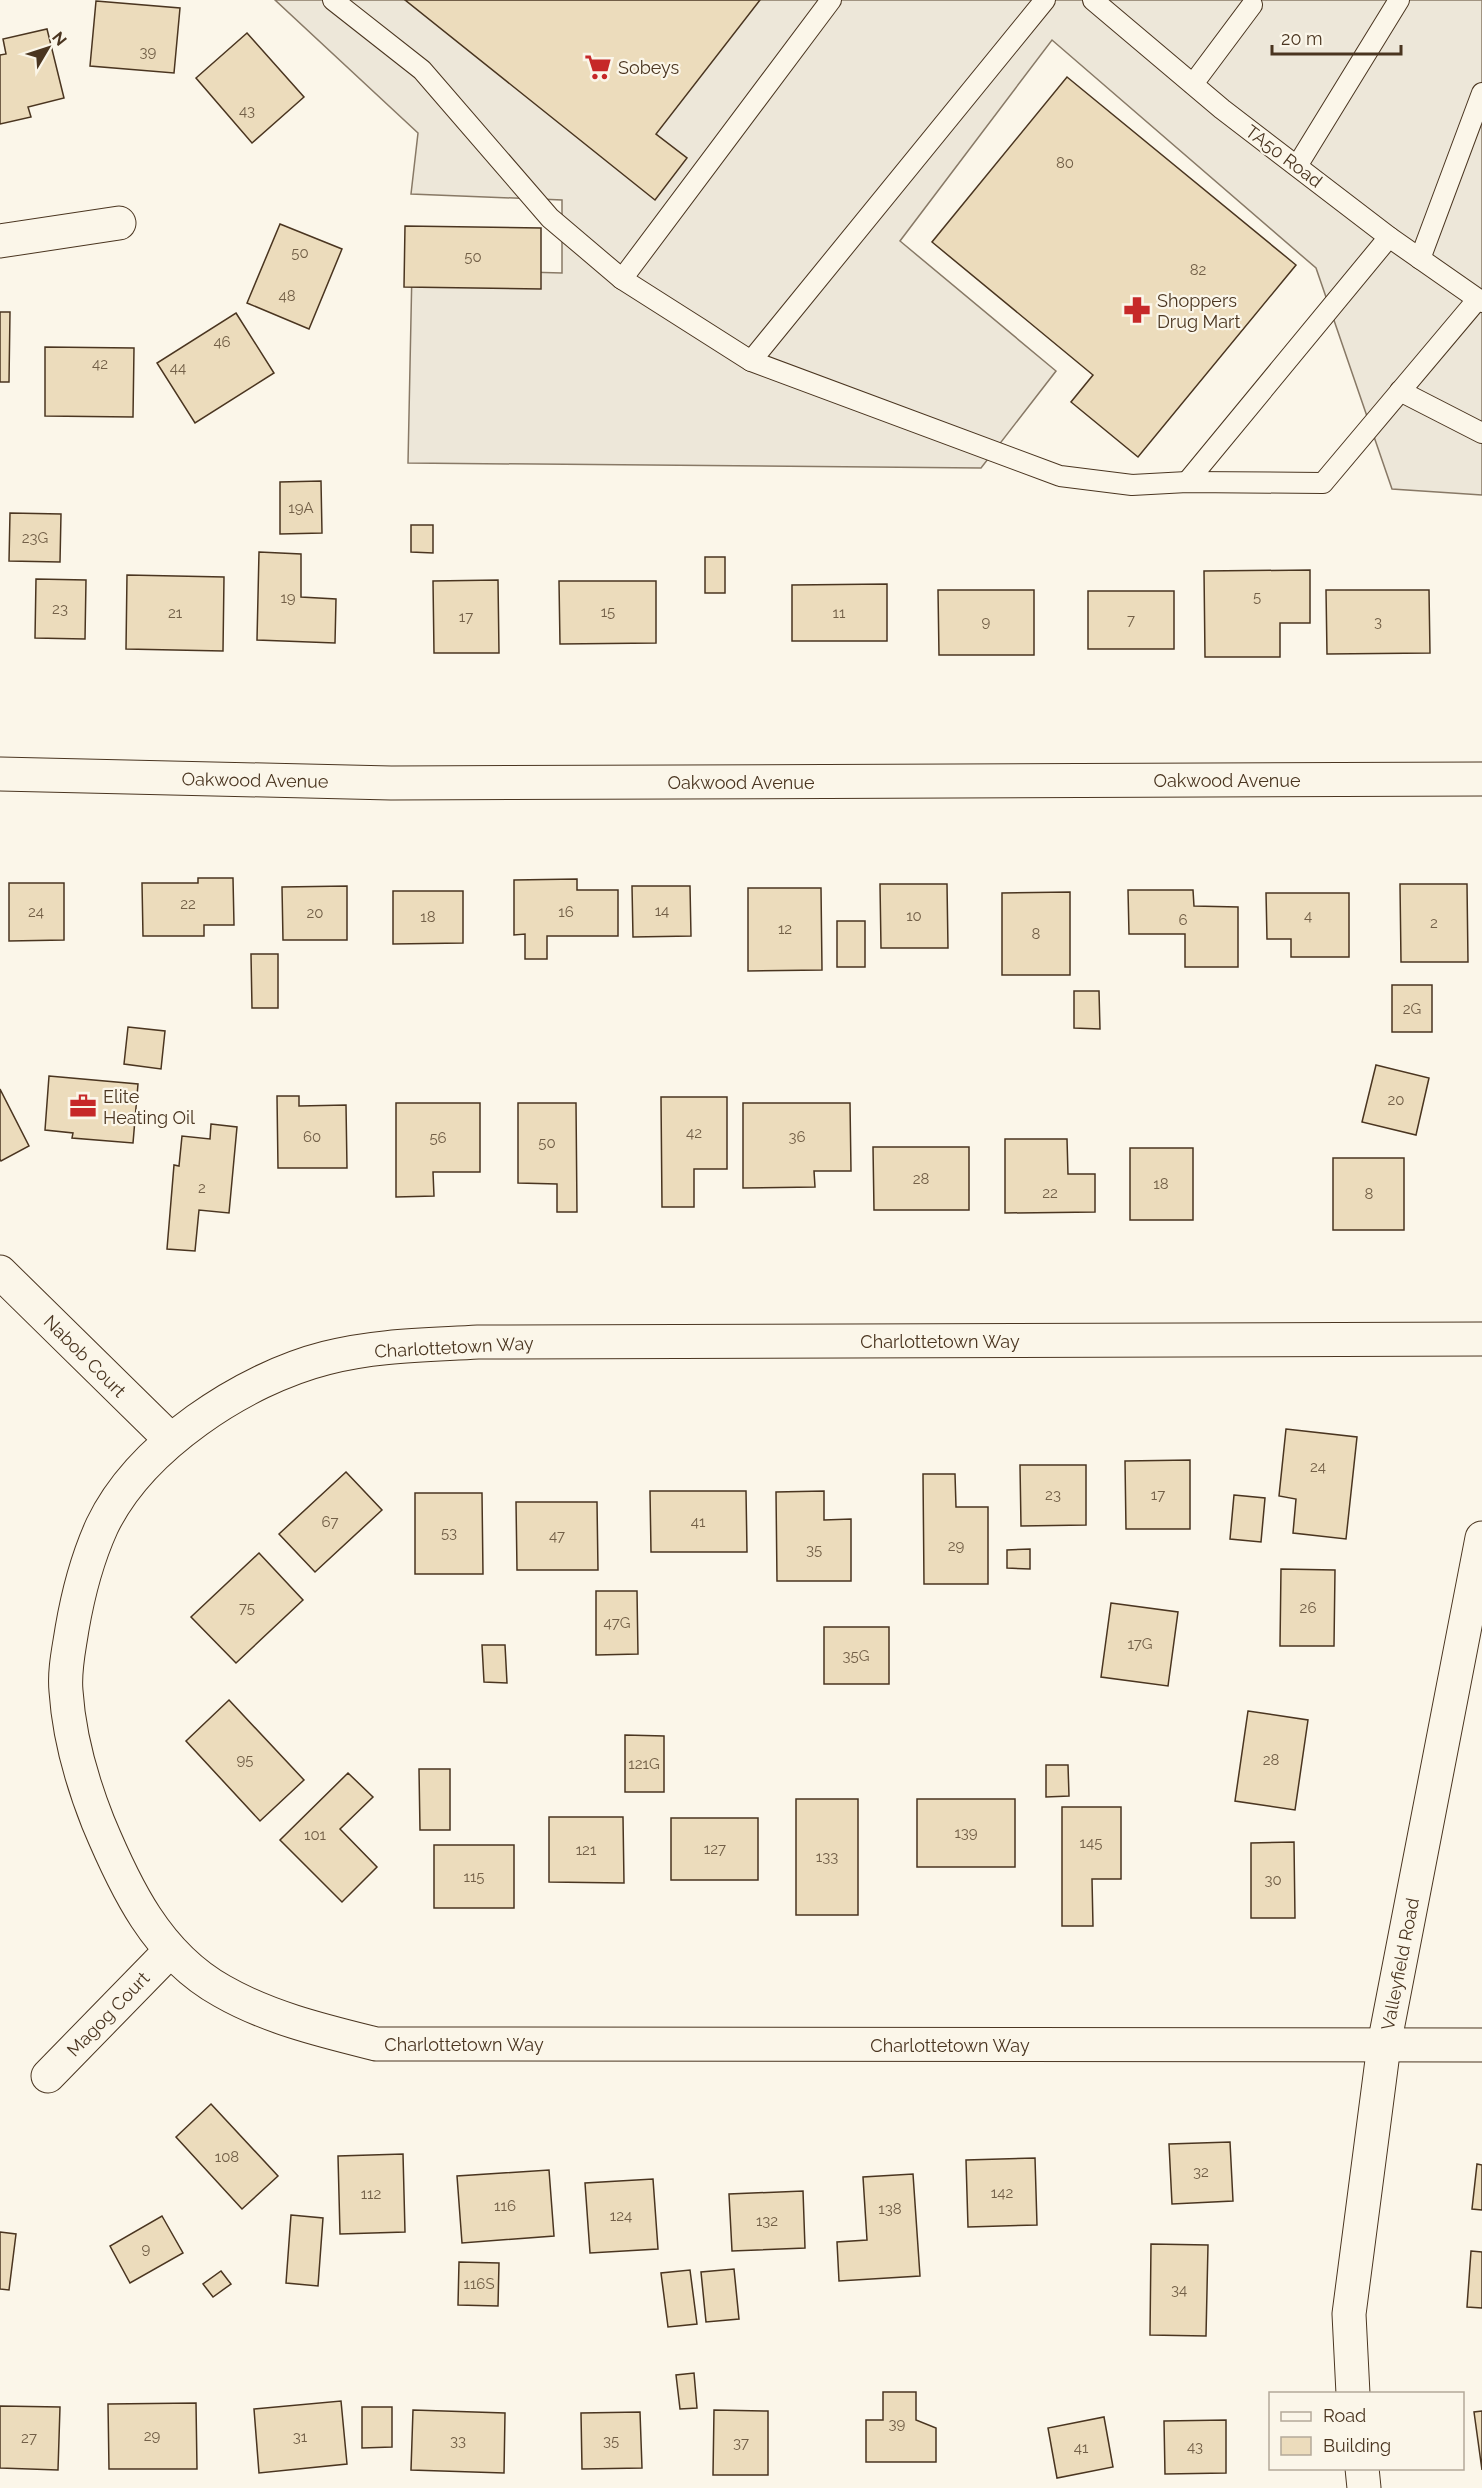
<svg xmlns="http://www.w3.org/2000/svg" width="1482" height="2488" font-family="Raleway,sans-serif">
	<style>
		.parking { fill: #ede7d9; stroke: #887966; stroke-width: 1.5 }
		.building { fill: #ecdcbc; stroke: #4a3520; stroke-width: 1.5 }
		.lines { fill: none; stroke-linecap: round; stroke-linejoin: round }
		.service-casing { stroke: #4a3520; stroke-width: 22 }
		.minor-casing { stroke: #4a3520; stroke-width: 35 }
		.tertiary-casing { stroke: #4a3520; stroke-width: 35 }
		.service { stroke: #fbf6e9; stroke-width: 20 }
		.minor { stroke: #fbf6e9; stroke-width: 33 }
		.tertiary { stroke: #fbf6e9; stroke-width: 33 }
		.labels { text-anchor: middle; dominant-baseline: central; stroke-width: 4.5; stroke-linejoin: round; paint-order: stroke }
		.number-label { font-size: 15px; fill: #725f47 }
		.poi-label { font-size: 18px; fill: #4a3520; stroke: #fbf6e9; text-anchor: start }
		.street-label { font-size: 18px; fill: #4a3520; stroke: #fbf6e9 }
	</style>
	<rect width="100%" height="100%" fill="#fbf6e9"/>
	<path class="parking" d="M275,0H1482V495L1392,489L1316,268L1052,40L900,241L1056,371L981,468L408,463L412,269L562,273V200L411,194L418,133Z"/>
	<g class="building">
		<path d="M405,0H760L656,134L687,158L655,200Z"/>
		<path d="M96,1L180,8L174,73L90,66Z"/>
		<path d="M47,29L64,98L28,107L31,117L0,124V55L6,54L3,39Z"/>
		<path d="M247,33L304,97L252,143L196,78Z"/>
		<path d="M1067,77L1296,265L1138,457L1071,402L1093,375L932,242Z"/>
		<path d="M280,224L342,249L309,329L247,303Z"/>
		<path d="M405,226L541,228V289L404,287Z"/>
		<path d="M0,312H10L9,382H0Z"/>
		<path d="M236,313L274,373L195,423L157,363Z"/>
		<path d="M45,347L134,348L133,417L45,416Z"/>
		<path d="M321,481L322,533L280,534V482Z"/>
		<path d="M10,513L61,514L60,562L9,561Z"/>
		<path d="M411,525H433V553L411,552Z"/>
		<path d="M259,552L301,554V597L336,599L335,643L257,640Z"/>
		<rect x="705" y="557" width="20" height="36"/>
		<path d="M1310,570V623H1280V657H1205L1204,571Z"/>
		<path d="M127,575L224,577L223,651L126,649Z"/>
		<path d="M36,579L86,580L85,639L35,638Z"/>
		<path d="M498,580L499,653H434L433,581Z"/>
		<path d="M559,581H656V643L560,644Z"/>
		<path d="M887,584V641H792V585Z"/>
		<path d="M938,590H1034V655H939Z"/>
		<path d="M1326,590H1429L1430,653L1327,654Z"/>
		<rect x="1088" y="591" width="86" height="58"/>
		<path d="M198,878H233L234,925H204V936H143L142,883H198Z"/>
		<path d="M577,879V890H618V936H547V959H525V934L514,935V880Z"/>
		<path d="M9,883H64V940L9,941Z"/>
		<path d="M880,884H947L948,948H881Z"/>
		<path d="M1400,884H1467L1468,962H1401Z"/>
		<path d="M347,886V940H283L282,887Z"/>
		<path d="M632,886H690L691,936L633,937Z"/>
		<path d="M748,888H821L822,970L748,971Z"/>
		<path d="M1128,890H1193L1194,906L1238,907V967H1185V934H1129Z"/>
		<path d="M393,891H463V943L393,944Z"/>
		<path d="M1070,892V975H1002V893Z"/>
		<path d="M1266,893H1349V957H1291V939H1267Z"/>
		<rect x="837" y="921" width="28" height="46"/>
		<path d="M251,954H278V1008H252Z"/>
		<rect x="1392" y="985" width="40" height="47"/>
		<path d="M1074,991H1099L1100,1029L1074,1028Z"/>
		<path d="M128,1027L165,1031L161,1069L124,1064Z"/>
		<path d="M1376,1065L1429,1078L1416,1135L1362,1122Z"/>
		<path d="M49,1076L138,1084L133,1143L72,1138L73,1133L45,1130Z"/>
		<path d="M0,1089L29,1146L1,1161L0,1159Z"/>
		<path d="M277,1096H299V1106L346,1105L347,1168H278Z"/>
		<path d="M661,1097H727V1169H694V1207H662Z"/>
		<path d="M396,1103H480V1172H433L434,1196L396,1197Z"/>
		<path d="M518,1103H576L577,1212H557V1184L518,1183Z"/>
		<path d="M743,1103H850L851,1171H814L815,1187L743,1188Z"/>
		<path d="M211,1124L237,1127L229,1213L199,1210L195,1251L167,1249L174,1165L179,1166L182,1136L210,1139Z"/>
		<path d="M1005,1139H1067L1068,1174H1095V1212L1005,1213Z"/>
		<path d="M873,1147H969V1210H874Z"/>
		<rect x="1130" y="1148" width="63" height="72"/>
		<rect x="1333" y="1158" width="71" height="72"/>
		<path d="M1286,1429L1357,1437L1346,1539L1293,1533L1296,1499L1279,1496Z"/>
		<path d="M1190,1460V1529H1126L1125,1461Z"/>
		<path d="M1020,1465H1086V1525L1021,1526Z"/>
		<path d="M346,1472L382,1510L315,1572L279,1534Z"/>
		<path d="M923,1474H955L956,1507H988V1584H924Z"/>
		<path d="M650,1491H746L747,1552H651Z"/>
		<path d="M824,1491V1520L851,1519V1581H777L776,1492Z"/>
		<path d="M415,1493H482L483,1574H415Z"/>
		<path d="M1234,1495L1265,1498L1261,1542L1230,1539Z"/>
		<path d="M516,1502H597L598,1570H517Z"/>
		<path d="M1030,1549V1569L1007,1568V1550Z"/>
		<path d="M259,1553L303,1600L236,1663L191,1617Z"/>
		<path d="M1281,1569L1335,1570L1334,1646H1280Z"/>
		<path d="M596,1591H637L638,1654L596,1655Z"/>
		<path d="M1111,1603L1178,1612L1168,1686L1101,1677Z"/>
		<rect x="824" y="1627" width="65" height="57"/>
		<path d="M482,1645H505L507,1683L484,1682Z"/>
		<path d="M229,1700L304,1780L260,1821L186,1741Z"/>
		<path d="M1248,1711L1308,1720L1295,1810L1235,1801Z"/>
		<path d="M625,1735L664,1736V1792H625Z"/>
		<path d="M1046,1765H1068L1069,1796L1046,1797Z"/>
		<path d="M419,1769H450V1830H420Z"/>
		<path d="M348,1773L373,1797L340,1829L377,1867L342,1902L280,1840Z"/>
		<rect x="796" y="1799" width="62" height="116"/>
		<rect x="917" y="1799" width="98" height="68"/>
		<path d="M1062,1807H1121V1879H1092L1093,1926H1062Z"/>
		<path d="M549,1817H623L624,1883L549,1882Z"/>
		<rect x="671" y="1818" width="87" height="62"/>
		<path d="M1294,1842L1295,1918H1251V1843Z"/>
		<rect x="434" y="1845" width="80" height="63"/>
		<path d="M211,2104L278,2176L242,2209L176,2137Z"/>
		<path d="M1230,2142L1233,2201L1172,2204L1169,2144Z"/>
		<path d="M403,2154L405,2232L340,2234L338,2156Z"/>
		<path d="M1035,2158L1037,2225L968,2227L966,2160Z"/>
		<path d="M1477,2164L1482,2165V2210L1472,2209Z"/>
		<path d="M549,2170L554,2236L462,2243L457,2176Z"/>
		<path d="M913,2174L920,2276L839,2281L837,2242L867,2240L863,2177Z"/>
		<path d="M653,2179L658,2249L590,2253L585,2183Z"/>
		<path d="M803,2191L805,2248L732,2251L729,2194Z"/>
		<path d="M291,2215L323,2218L318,2286L286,2283Z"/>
		<path d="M162,2216L183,2253L130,2283L110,2246Z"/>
		<path d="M0,2232L16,2234L9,2290L0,2289Z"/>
		<path d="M1151,2244L1208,2245L1206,2336L1150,2335Z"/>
		<path d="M1471,2251L1482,2252V2308L1467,2307Z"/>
		<path d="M459,2262L499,2263L498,2306L458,2305Z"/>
		<path d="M734,2269L739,2319L706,2322L701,2272Z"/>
		<path d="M690,2270L697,2324L668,2327L661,2273Z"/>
		<path d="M221,2271L231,2284L213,2297L203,2284Z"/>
		<path d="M694,2373L697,2408L680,2409L676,2375Z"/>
		<path d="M883,2392H916V2420L936,2428V2462H866V2420H883Z"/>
		<path d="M341,2401L347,2464L259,2473L254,2409Z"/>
		<path d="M196,2403L197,2469H109L108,2404Z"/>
		<path d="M0,2406L60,2407L58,2470L0,2468Z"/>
		<path d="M362,2407H392V2447L362,2448Z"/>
		<path d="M413,2410L505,2413L504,2473L411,2470Z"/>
		<path d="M714,2410L768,2411V2475H713Z"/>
		<path d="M1482,2411V2470L1474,2412Z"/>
		<path d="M640,2412L642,2468L582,2469L581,2413Z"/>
		<path d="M1104,2417L1113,2467L1057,2478L1048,2428Z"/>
		<path d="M1226,2420V2473L1165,2474L1164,2421Z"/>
	</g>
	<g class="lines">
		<defs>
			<g id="service">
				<path d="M333,0L422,70L550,218L622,279L831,0"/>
				<path d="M1093,0L1222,109L1389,237L1482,302"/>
				<path d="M1193,84L1252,5"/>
				<path d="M1297,166L1399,0"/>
				<path d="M1420,259L1482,93"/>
				<path d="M622,279L751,361L1060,476L1132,485L1187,482L1323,483L1477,300"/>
				<path d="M751,361L1045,0"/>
				<path d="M1400,391L1482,433"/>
				<path d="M1187,482L1389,237"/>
			</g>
			<g id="minor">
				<path d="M0,241L119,223"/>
				<path d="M0,774L391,783L1482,779"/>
				<path d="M0,1272L171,1440"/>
				<path d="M1482,1339L478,1342C428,1345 376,1345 326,1358C243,1379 140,1447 102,1526C87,1559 78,1594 72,1629C69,1649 64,1670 66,1691C69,1737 81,1779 98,1822C125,1887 157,1955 222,1991C269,2018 324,2031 376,2044L1482,2045"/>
				<path d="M48,2076L169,1952"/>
			</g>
			<g id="tertiary">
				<path d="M1353,2394L1349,2314L1384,2045L1482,1538"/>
				<path d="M1362,2468L1364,2488"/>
			</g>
		</defs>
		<use href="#service" class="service-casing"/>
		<use href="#minor" class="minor-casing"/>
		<use href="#tertiary" class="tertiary-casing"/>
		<use href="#service" class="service"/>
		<use href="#minor" class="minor"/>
		<use href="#tertiary" class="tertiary"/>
	</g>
	<defs>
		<symbol id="supermarket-bare" viewBox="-9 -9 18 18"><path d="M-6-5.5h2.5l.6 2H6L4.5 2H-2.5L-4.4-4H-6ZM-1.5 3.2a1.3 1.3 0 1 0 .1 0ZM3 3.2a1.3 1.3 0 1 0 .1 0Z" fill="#c62828" stroke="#fbf6e9" stroke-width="2.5" paint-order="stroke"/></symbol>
		<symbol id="pharmacy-bare" viewBox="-9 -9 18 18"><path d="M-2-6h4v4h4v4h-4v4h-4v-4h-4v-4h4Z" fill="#c62828" stroke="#fbf6e9" stroke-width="2.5" paint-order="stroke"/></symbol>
		<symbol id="office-bare" viewBox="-9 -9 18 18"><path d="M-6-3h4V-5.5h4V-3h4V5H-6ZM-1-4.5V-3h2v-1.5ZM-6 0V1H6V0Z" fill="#c62828" stroke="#fbf6e9" stroke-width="2.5" paint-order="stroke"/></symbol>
	</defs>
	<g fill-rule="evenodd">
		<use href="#supermarket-bare" x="579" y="48" width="38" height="38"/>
		<use href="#pharmacy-bare" x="1118" y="291" width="38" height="38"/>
		<use href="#office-bare" x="64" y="1087" width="38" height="38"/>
	</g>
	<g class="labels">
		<g class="number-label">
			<text x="148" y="52">39</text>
			<text x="247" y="111">43</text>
			<text x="1065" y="163">80</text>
			<text x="300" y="253">50</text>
			<text x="473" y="257">50</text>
			<text x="1198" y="270">82</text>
			<text x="287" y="296">48</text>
			<text x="222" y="342">46</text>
			<text x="100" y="364">42</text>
			<text x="178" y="368">44</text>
			<text x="301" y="508">19A</text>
			<text x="35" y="538">23G</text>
			<text x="1257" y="597">5</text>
			<text x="288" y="598">19</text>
			<text x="60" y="609">23</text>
			<text x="608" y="612">15</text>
			<text x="175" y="613">21</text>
			<text x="839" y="613">11</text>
			<text x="466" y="617">17</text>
			<text x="1131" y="620">7</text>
			<text x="986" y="622">9</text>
			<text x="1378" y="622">3</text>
			<text x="188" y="904">22</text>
			<text x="662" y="911">14</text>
			<text x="36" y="912">24</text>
			<text x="566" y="912">16</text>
			<text x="315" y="913">20</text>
			<text x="914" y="916">10</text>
			<text x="1308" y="916">4</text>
			<text x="428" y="917">18</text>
			<text x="1183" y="920">6</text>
			<text x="1434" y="923">2</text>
			<text x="785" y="929">12</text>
			<text x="1036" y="934">8</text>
			<text x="1412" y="1009">2G</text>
			<text x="1396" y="1100">20</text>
			<text x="694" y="1133">42</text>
			<text x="312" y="1137">60</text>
			<text x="797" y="1137">36</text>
			<text x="438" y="1138">56</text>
			<text x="547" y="1143">50</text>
			<text x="921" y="1179">28</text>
			<text x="1161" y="1184">18</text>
			<text x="202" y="1188">2</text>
			<text x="1050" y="1193">22</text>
			<text x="1369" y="1194">8</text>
			<text x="1318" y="1467">24</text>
			<text x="1053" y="1495">23</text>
			<text x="1158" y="1495">17</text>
			<text x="330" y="1522">67</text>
			<text x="698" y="1522">41</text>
			<text x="449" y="1533">53</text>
			<text x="557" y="1536">47</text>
			<text x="956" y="1546">29</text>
			<text x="814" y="1550">35</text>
			<text x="247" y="1608">75</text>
			<text x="1308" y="1608">26</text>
			<text x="617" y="1623">47G</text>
			<text x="1140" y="1644">17G</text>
			<text x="856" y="1656">35G</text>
			<text x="245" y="1760">95</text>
			<text x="1271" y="1760">28</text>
			<text x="644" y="1764">121G</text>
			<text x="966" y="1833">139</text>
			<text x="315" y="1835">101</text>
			<text x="1091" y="1843">145</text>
			<text x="715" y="1849">127</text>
			<text x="586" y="1850">121</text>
			<text x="827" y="1857">133</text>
			<text x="474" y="1877">115</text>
			<text x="1273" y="1880">30</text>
			<text x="227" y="2157">108</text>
			<text x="1201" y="2172">32</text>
			<text x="1002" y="2193">142</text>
			<text x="371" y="2194">112</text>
			<text x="505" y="2206">116</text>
			<text x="890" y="2209">138</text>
			<text x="621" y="2216">124</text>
			<text x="767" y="2221">132</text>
			<text x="146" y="2249">9</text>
			<text x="479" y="2284">116S</text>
			<text x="1179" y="2290">34</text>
			<text x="897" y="2424">39</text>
			<text x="152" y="2436">29</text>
			<text x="300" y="2437">31</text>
			<text x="29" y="2438">27</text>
			<text x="458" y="2441">33</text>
			<text x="611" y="2441">35</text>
			<text x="741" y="2443">37</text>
			<text x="1195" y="2447">43</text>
			<text x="1081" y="2448">41</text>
		</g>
		<g class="poi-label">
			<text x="618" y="67">Sobeys</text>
			<text x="1157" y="300">Shoppers<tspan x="1157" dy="21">Drug Mart</tspan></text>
			<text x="103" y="1096">Elite<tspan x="103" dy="21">Heating Oil</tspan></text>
		</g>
		<g class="street-label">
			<text transform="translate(1284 156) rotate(37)">TA50 Road</text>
			<text transform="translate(255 780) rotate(1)">Oakwood Avenue</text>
			<text x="1227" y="780">Oakwood Avenue</text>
			<text x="741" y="782">Oakwood Avenue</text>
			<text x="940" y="1341">Charlottetown Way</text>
			<text transform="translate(454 1347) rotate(-3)">Charlottetown Way</text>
			<text transform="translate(85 1356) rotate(45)">Nabob Court</text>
			<text transform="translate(1400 1964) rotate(-79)">Valleyfield Road</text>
			<text transform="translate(108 2014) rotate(-46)">Magog Court</text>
			<text x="464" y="2044">Charlottetown Way</text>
			<text x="950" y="2045">Charlottetown Way</text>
		</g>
	</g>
	<rect x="1269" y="2392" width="195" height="78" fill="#fbf6e9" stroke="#b4a999" stroke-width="1.5"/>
	<rect x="1281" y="2412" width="30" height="9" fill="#fbf6e9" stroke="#b4a999" stroke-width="1.5"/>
	<text x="1323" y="2422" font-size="18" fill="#4a3520">Road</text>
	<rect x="1281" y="2437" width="30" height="18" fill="#ecdcbc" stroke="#b4a999" stroke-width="1.5"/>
	<text x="1323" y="2452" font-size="18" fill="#4a3520">Building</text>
	<g transform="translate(48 48) rotate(51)" stroke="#fbf6e9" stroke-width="4.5" paint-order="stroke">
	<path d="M0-4.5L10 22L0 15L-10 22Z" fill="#4a3520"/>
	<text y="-9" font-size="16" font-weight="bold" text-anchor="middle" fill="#4a3520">N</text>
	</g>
	<path d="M1272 45v9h129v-9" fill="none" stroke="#4a3520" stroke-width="3"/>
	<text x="1281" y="45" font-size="18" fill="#4a3520" stroke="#fbf6e9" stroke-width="4.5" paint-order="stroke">20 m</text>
</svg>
